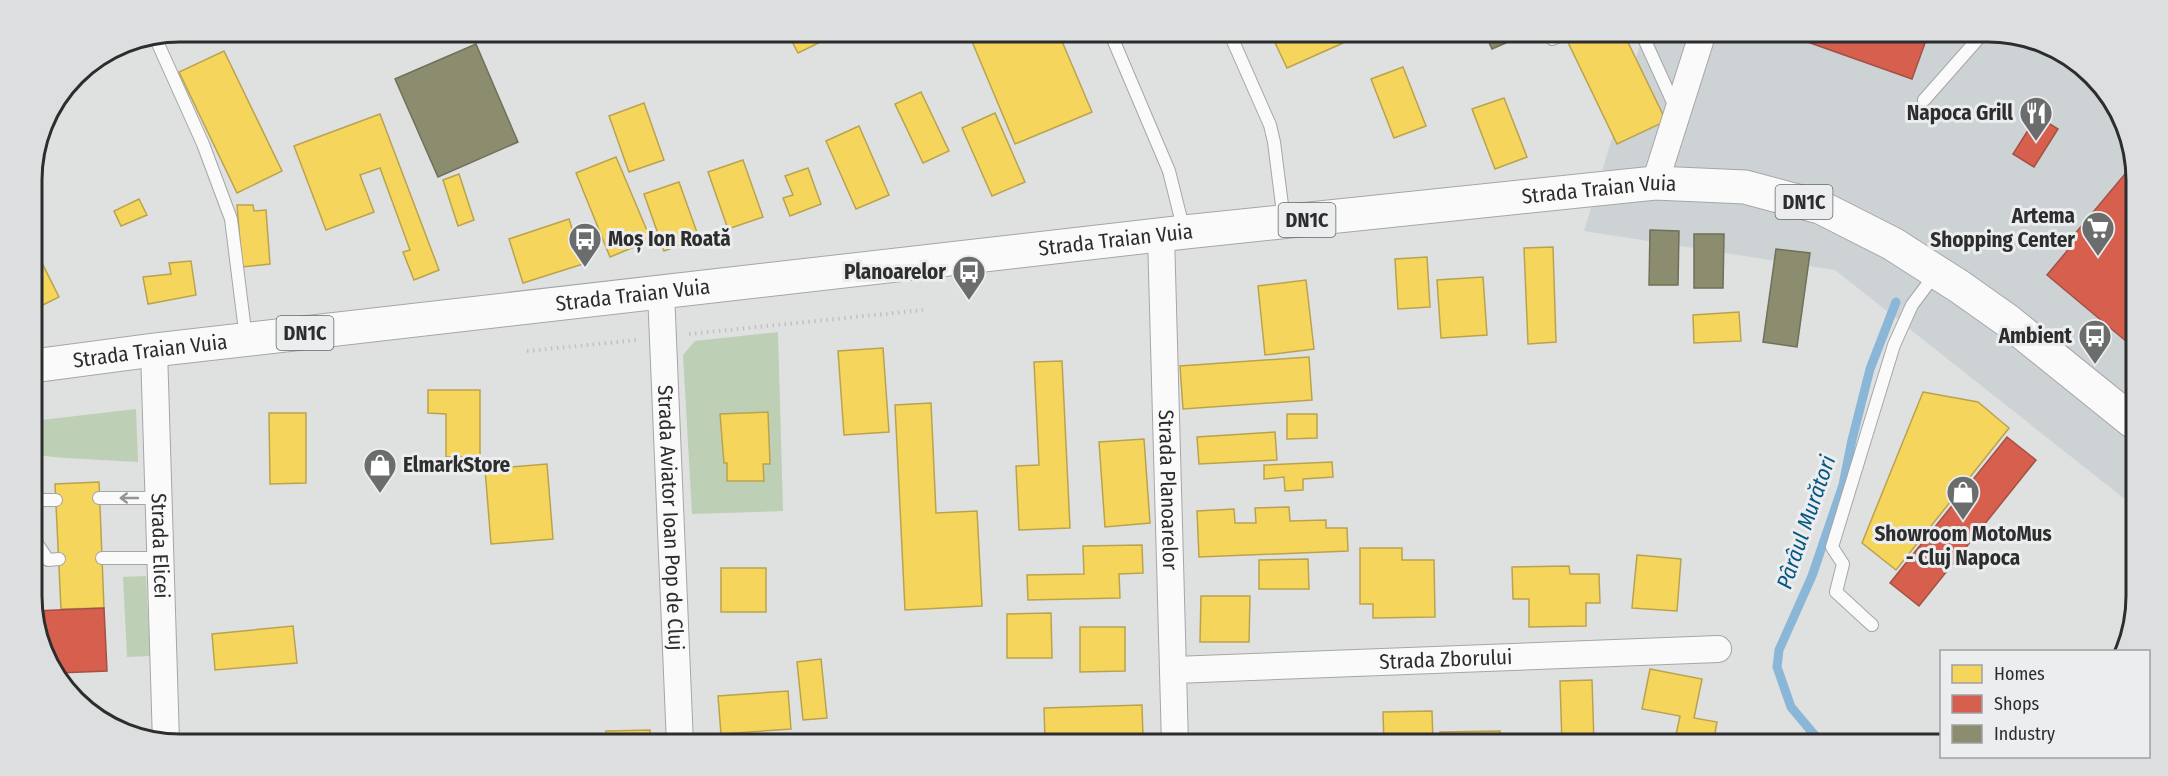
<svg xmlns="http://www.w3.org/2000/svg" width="2168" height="776" font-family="'Fira Sans Condensed',sans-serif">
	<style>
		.built { fill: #cdd2d5 }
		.green { fill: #bdcfb5 }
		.homes { fill: #f6d55c; stroke: #baa34e; stroke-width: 1.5 }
		.shops { fill: #d6604d; stroke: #a35144; stroke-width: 1.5 }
		.industry { fill: #8c8c6e; stroke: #70705b; stroke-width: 1.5 }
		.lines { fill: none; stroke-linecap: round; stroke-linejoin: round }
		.stream { stroke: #8ab7d7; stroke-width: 9 }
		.service-casing { stroke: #a6a6a7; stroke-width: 14 }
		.minor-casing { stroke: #a6a6a7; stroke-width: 28 }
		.primary-casing { stroke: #a6a6a7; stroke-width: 35 }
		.path { stroke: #c1c1c2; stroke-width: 4; stroke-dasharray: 1.5 4.5; stroke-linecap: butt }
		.service { stroke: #fafafa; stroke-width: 12 }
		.minor { stroke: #fafafa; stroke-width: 26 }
		.primary { stroke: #fafafa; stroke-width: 33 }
		.oneway { stroke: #949494 }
		.labels { text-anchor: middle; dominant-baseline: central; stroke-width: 6; stroke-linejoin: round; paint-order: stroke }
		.shield { fill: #ebedef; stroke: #666768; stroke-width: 1.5 }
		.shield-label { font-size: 20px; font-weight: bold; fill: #2d2d2e }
		.poi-label { font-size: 21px; font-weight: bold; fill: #2d2d2e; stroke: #ebedef; text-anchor: end }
		.street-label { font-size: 21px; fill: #2d2d2e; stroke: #ebedef }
		.water-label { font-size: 22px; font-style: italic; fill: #045782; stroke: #ebedef }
		.rim { fill: none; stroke: #2d2d2e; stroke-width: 3 }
	</style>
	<rect width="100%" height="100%" fill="#dfe0e0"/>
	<path class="built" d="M1644,32H1988L2035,39L2100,82L2135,161L2131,504L1835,270L1584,231Z"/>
	<g class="green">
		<path d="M778,332L783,511L692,514L683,355L695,341Z"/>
		<path d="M136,409L138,462L66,458L33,455V421Z"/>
		<path d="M146,576L150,656L127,657L123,577Z"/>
	</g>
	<g class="homes">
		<path d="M793,32H826L829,38L798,53L788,34Z"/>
		<path d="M968,32H1058L1092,112L1015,144Z"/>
		<path d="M1270,32H1338L1343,43L1287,68Z"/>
		<path d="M1563,32H1623L1666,121L1617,144Z"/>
		<path d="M224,51L282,171L237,193L179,72Z"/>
		<path d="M1403,67L1426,126L1394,138L1371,79Z"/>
		<path d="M921,92L949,151L923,163L895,104Z"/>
		<path d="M1504,98L1527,157L1495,169L1472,109Z"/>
		<path d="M644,103L664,160L629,172L609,116Z"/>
		<path d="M995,113L1025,182L992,196L962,128Z"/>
		<path d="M380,114L439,270L414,280L403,252L410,250L380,168L360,175L374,212L326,230L294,146Z"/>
		<path d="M859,126L889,195L856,209L826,141Z"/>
		<path d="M616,157L651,240L610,257L576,173Z"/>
		<path d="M743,160L763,217L728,229L708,172Z"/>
		<path d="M808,168L821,204L790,216L783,198L793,195L785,176Z"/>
		<path d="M459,174L474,220L458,226L443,180Z"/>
		<path d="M679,182L699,238L664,251L644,194Z"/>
		<path d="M139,199L147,215L121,226L114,211Z"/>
		<path d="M237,205H253L254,211L266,210L270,264L242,267Z"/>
		<path d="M569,219L583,264L523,283L509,239Z"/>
		<path d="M1553,247L1556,342L1528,344L1524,248Z"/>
		<path d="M36,251L59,297L43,305L32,283V252Z"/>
		<path d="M1427,257L1430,307L1398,309L1395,259Z"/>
		<path d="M191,261L196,295L148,304L143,277L171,274L169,263Z"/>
		<path d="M1483,277L1487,335L1441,338L1437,280Z"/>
		<path d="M1306,280L1314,349L1265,355L1258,286Z"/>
		<path d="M1739,312L1741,341L1694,343L1693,315Z"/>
		<path d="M883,348L889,432L844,435L838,351Z"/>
		<path d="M1309,357L1312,400L1183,409L1180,366Z"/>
		<path d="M1062,361L1070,528L1019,530L1016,466L1039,465L1034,362Z"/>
		<path d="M428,390H480V457H446V414L428,413Z"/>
		<path d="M1923,392L1978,402L2009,428L1896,570L1862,543Z"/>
		<path d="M931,403L936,513L977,511L982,606L905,610L895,405Z"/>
		<path d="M768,412L770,464H763L764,481H727V463H724L720,414Z"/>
		<path d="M269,413H306V483L270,484Z"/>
		<path d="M1287,414H1317V438L1287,439Z"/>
		<path d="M1275,432L1277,460L1199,464L1197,437Z"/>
		<path d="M1144,439L1150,523L1105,527L1099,442Z"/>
		<path d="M1332,462L1333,477L1303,479V490L1285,491L1284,477L1264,479V465Z"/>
		<path d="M547,464L553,539L491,544L485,469Z"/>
		<path d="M99,482L104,608L61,609L55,484Z"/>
		<path d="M1289,507L1290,521L1326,520V528H1347L1348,551L1199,557L1197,511L1234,509L1235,523H1256L1255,508Z"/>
		<path d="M1142,545L1143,573L1119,574L1120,598L1028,600L1027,575L1084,574L1083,546Z"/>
		<path d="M1360,548H1402V560H1434L1435,617L1373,618V604H1360Z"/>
		<path d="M1637,555L1681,559L1677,611L1632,608Z"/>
		<path d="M1308,559L1309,589H1259V560Z"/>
		<path d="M1569,566L1570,574H1599L1600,603H1586V626L1529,627V599H1513L1512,567Z"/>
		<rect x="721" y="568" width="45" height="44"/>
		<path d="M1201,596H1250L1249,642H1200Z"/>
		<path d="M1051,613L1052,658H1007V614Z"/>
		<path d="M293,626L297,663L215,670L212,634Z"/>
		<path d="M1080,627H1125V671L1080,672Z"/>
		<path d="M821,659L827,718L803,720L797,662Z"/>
		<path d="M1650,669L1702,679L1694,718L1717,722L1713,744H1674L1680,716L1642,709Z"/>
		<path d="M1592,680L1594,744H1562L1560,681Z"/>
		<path d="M788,691L791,729L721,734L718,696Z"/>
		<path d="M1142,705L1143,737L1045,740L1044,708Z"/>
		<path d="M1432,711L1433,744H1384L1383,712Z"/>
		<path d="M650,730L651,744H606V731Z"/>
		<path d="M1500,731V744H1441L1440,732Z"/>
		<path d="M212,738L274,739V744H212Z"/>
	</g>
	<g class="shops">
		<path d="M1786,32H1929L1912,79L1785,34Z"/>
		<path d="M2037,116L2058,129L2034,167L2013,154Z"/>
		<path d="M2135,162L2133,347L2047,275L2077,239L2073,236Z"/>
		<path d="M2007,437L2036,460L1919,606L1890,583Z"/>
		<path d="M104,608L107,671L58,673L34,624V611Z"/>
	</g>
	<g class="industry">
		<path d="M1484,32H1531L1492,49Z"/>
		<path d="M476,44L518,142L438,177L395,79Z"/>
		<path d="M1650,230L1679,231L1678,285H1649Z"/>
		<path d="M1694,234H1724L1723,288H1694Z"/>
		<path d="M1776,249L1810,253L1797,347L1763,342Z"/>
	</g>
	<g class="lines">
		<path class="stream" d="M1822,744L1791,707L1777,667L1779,650L1812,576L1843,485L1852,440L1870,369L1896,302"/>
		<defs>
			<g id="service">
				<path d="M1110,32L1169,171L1184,231"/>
				<path d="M1229,32L1270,125L1274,142L1284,221"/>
				<path d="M1549,32L1552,39L1564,34"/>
				<path d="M1641,32L1676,109"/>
				<path d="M155,37L203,144L231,219L246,339"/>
				<path d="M1924,100L1984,32"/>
				<path d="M99,498H158"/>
				<path d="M34,500H56"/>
				<path d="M34,539L48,560L59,559"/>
				<path d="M102,558H160"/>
				<path d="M1872,625L1836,592L1843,564L1832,547L1894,345L1912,305L1936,273"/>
			</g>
			<g id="minor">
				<path d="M1655,183L1703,32"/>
				<path id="s1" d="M1161,235L1175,744"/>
				<path id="s2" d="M661,292L680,744"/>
				<path id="s3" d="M154,350L166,742"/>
				<path id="s4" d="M1174,670L1718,649"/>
			</g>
			<g id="primary">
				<path id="s5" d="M33,366L154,350L1185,232L1655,183L1745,187L1820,207L1893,244L1960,287L2008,321L2132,421"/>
			</g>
		</defs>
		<use href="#service" class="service-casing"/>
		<use href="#minor" class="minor-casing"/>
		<use href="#primary" class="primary-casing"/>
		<g class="path">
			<path d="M689,334L923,310"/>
			<path d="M527,351L637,340"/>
		</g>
		<use href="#service" class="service"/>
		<use href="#minor" class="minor"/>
		<use href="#primary" class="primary"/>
	</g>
	<defs><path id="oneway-shaft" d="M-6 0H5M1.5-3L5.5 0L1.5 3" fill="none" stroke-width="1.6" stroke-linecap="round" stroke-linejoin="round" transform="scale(1.5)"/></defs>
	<use class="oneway" href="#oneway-shaft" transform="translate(129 498) rotate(180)"/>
	<defs>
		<symbol id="restaurant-pin" viewBox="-11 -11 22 30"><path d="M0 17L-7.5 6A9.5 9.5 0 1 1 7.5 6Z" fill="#6b6c6c" stroke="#ebedef"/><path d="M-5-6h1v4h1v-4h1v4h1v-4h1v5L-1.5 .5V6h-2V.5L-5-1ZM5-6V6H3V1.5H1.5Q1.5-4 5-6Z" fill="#fff"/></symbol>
		<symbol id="supermarket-pin" viewBox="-11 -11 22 30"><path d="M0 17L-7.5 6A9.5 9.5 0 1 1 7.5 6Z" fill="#6b6c6c" stroke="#ebedef"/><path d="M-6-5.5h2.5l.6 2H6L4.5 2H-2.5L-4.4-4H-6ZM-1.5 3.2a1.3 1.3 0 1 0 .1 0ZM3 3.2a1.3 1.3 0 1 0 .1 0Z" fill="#fff"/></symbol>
		<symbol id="bus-pin" viewBox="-11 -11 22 30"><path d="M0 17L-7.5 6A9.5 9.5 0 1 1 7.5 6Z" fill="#6b6c6c" stroke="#ebedef"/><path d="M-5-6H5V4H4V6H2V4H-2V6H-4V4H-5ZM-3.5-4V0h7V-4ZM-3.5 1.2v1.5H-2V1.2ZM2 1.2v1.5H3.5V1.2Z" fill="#fff"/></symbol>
		<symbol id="shop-pin" viewBox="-11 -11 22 30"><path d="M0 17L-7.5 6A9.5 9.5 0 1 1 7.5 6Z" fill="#6b6c6c" stroke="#ebedef"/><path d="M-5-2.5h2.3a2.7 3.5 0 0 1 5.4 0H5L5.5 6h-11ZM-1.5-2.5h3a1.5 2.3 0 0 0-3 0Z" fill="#fff"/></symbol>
	</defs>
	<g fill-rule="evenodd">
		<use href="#restaurant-pin" x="2017" y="94" width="38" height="52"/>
		<use href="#supermarket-pin" x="2079" y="209" width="38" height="52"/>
		<use href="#bus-pin" x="566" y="220" width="38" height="52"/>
		<use href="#bus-pin" x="950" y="253" width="38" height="52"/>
		<use href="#bus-pin" x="2076" y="317" width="38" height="52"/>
		<use href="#shop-pin" x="361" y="446" width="38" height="52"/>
		<use href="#shop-pin" x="1944" y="473" width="38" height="52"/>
	</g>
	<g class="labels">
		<g class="shield">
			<rect x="1775.5" y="185" width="57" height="34" rx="4.5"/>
			<rect x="1278.5" y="203" width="57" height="34" rx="4.5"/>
			<rect x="276.5" y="316" width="57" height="34" rx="4.5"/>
		</g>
		<g class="shield-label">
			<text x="1804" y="202">DN1C</text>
			<text x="1307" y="220">DN1C</text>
			<text x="305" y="333">DN1C</text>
		</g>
		<g class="poi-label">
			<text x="2013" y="113">Napoca Grill</text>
			<text x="2075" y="216">Artema<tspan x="2075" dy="24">Shopping Center</tspan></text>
			<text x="608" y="239" text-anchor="start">Moș Ion Roată</text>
			<text x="946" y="272">Planoarelor</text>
			<text x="2072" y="336">Ambient</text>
			<text x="403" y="465" text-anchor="start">ElmarkStore</text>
			<text x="1963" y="534" text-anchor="middle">Showroom MotoMus<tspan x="1963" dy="24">- Cluj Napoca</tspan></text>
		</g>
		<g class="street-label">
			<text stroke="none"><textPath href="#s5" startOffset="1576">Strada Traian Vuia</textPath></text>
			<text stroke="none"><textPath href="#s5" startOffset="1090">Strada Traian Vuia</textPath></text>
			<text stroke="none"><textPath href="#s5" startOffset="604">Strada Traian Vuia</textPath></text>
			<text stroke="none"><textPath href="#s5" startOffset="118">Strada Traian Vuia</textPath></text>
			<text stroke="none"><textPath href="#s1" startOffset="255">Strada Planoarelor</textPath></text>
			<text stroke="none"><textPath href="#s2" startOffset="226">Strada Aviator Ioan Pop de Cluj</textPath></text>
			<text stroke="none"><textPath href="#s3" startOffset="196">Strada Elicei</textPath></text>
			<text stroke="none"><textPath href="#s4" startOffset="272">Strada Zborului</textPath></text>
		</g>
		<g class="water-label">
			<text transform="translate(1806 522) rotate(-71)">Pârâul Murători</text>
		</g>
	</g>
	<path d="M0 0H2168V776H0ZM180 42H1988A138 138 0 0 1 2126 180V596A138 138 0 0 1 1988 734H180A138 138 0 0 1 42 596V180A138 138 0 0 1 180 42Z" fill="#dcdee0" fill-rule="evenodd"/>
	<path class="rim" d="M180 42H1988A138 138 0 0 1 2126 180V596A138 138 0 0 1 1988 734H180A138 138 0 0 1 42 596V180A138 138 0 0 1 180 42Z"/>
	<rect x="1940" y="650" width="210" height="108" fill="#ebedef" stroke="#9fa0a2" stroke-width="1.5"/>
	<rect x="1952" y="665" width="30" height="18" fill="#f6d55c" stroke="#9fa0a2" stroke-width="1.5"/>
	<text x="1994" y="680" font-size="18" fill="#2d2d2e">Homes</text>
	<rect x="1952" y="695" width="30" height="18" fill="#d6604d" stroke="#9fa0a2" stroke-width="1.5"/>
	<text x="1994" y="710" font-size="18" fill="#2d2d2e">Shops</text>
	<rect x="1952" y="725" width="30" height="18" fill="#8c8c6e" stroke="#9fa0a2" stroke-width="1.5"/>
	<text x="1994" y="740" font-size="18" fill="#2d2d2e">Industry</text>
</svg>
